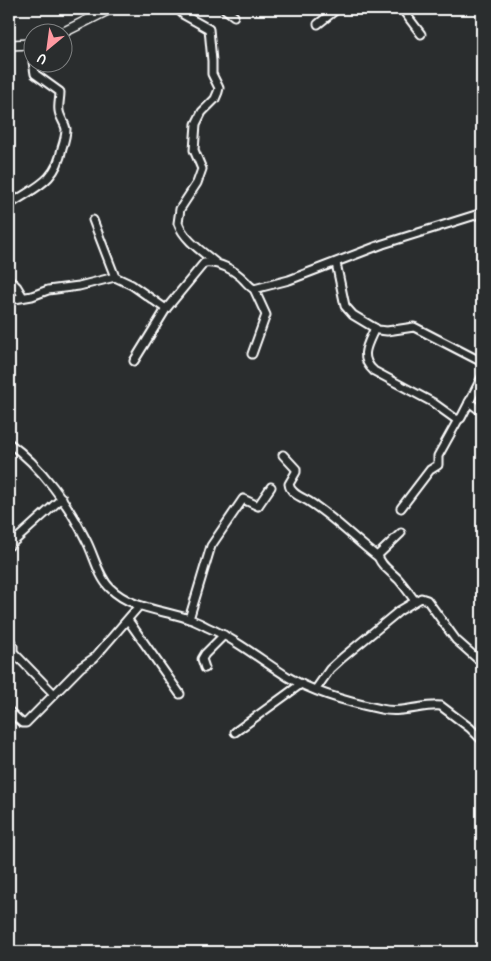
<svg xmlns="http://www.w3.org/2000/svg" width="491" height="961" font-family="'Patrick Hand',sans-serif">
	<style>
		.lines { fill: none; stroke-linecap: round; stroke-linejoin: round }
		.minor-casing { stroke: #fff; stroke-width: 11 }
		.tertiary-casing { stroke: #fff; stroke-width: 12 }
		.minor { stroke: #2a2d2e; stroke-width: 7 }
		.tertiary { stroke: #2a2d2e; stroke-width: 9 }
	</style>
	<rect width="100%" height="100%" fill="#2a2d2e"/>
	<filter id="ink" filterUnits="userSpaceOnUse"><feTurbulence type="fractalNoise" baseFrequency=".02" numOctaves="2"/><feDisplacementMap in="SourceGraphic" scale="10" xChannelSelector="R" yChannelSelector="G"/><feConvolveMatrix kernelMatrix="1 2 1 2 8 2 1 2 1" color-interpolation-filters="sRGB"/></filter>
	<g filter="url(#ink)">
		<g class="lines">
			<defs>
				<g id="minor">
					<path d="M178,9L184,15L209,29L212,61V74L219,88L218,92L215,99L202,112L196,124L194,150L202,169L197,183L180,209L178,223C184,240 203,252 216,263"/>
					<path d="M225,9L234,16"/>
					<path d="M402,9L421,34"/>
					<path d="M318,24L337,9"/>
					<path d="M9,205C34,187 56,183 62,148C64,142 66,136 66,129C65,123 60,118 59,111C58,105 60,99 60,92L35,74L33,62"/>
					<path d="M93,220L115,277"/>
					<path d="M336,263L345,306L353,315L378,330L387,331L414,327L482,362"/>
					<path d="M9,279L17,287L23,297"/>
					<path d="M9,300L32,296L48,290L79,286L115,277L132,285L166,309"/>
					<path d="M375,328C368,344 358,357 374,371L432,402L457,420L461,418L482,377"/>
					<path d="M252,354L266,315L254,289"/>
					<path d="M134,361L166,309L204,263C218,261 235,270 245,281C248,284 250,287 254,289L289,280L383,244L482,213"/>
					<path d="M469,402L482,412"/>
					<path d="M9,443C41,466 69,505 86,540C94,555 98,576 110,588C130,608 161,610 186,618C194,620 201,624 207,627C237,640 261,660 288,677C313,692 352,703 381,709C402,714 423,704 441,706L470,728L482,740"/>
					<path d="M283,455L296,469V472L289,484C290,493 301,497 308,501C334,517 354,539 378,557"/>
					<path d="M401,508L430,470L438,465V456L458,420"/>
					<path d="M401,533L378,555C380,566 392,572 399,580C405,587 410,594 415,601"/>
					<path d="M9,546L62,498"/>
					<path d="M189,619L211,546L243,499L258,506L271,487"/>
					<path d="M128,620L180,694"/>
					<path d="M9,639L13,646V652"/>
					<path d="M9,652L15,654L54,694"/>
					<path d="M205,668L202,659L205,654L224,635"/>
					<path d="M316,689L330,669L342,658L399,611L421,598L427,600L456,640L482,663"/>
					<path d="M9,711L22,723H26L81,667L94,658L139,606"/>
					<path d="M235,732L301,684"/>
				</g>
				<g id="tertiary">
					<path d="M62,33L110,9"/>
					<path d="M9,45L32,44"/>
				</g>
			</defs>
			<use href="#minor" class="minor-casing"/>
			<use href="#tertiary" class="tertiary-casing"/>
			<use href="#minor" class="minor"/>
			<use href="#tertiary" class="tertiary"/>
		</g>
	</g>
	<rect width="491" height="961" fill="none" stroke="#2a2d2e" stroke-width="30"/>
	<rect x="15" y="15" width="461" height="931" fill="none" stroke="#fff" stroke-width="2" filter="url(#ink)"/>
	<g transform="translate(48 48) rotate(209)"><circle r="24" fill="#2a2d2e" stroke="#7f8182"/>
	<path d="M0-4L9 19L0 12L-9 19Z" fill="#ff9aa2"/>
	<text y="-8" font-size="14" font-weight="bold" text-anchor="middle" fill="#ffffff">U</text>
	</g>
</svg>
